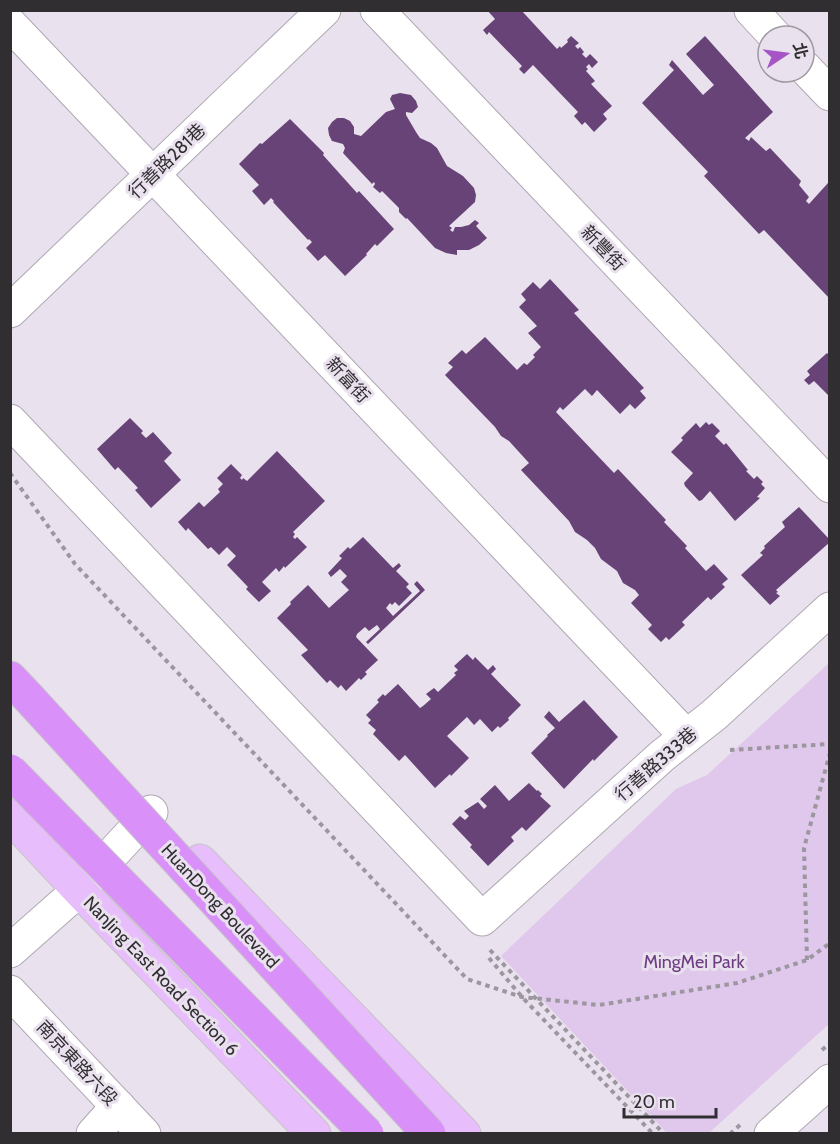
<svg xmlns="http://www.w3.org/2000/svg" width="840" height="1144" font-family="Cabin,'Noto Sans TC',sans-serif">
	<style>
		.green { fill: #e0c7ec }
		.building { fill: #674377 }
		.lines { fill: none; stroke-linecap: round; stroke-linejoin: round }
		.minor-casing { stroke: #afa8b3; stroke-width: 35 }
		.major-casing { stroke: #c5c4c6; stroke-width: 35 }
		.highway-casing { stroke: #c5c4c6; stroke-width: 35 }
		.path { stroke: #9c969f; stroke-width: 4; stroke-dasharray: 4.5 4.5; stroke-linecap: butt }
		.minor { stroke: #fff; stroke-width: 33 }
		.major { stroke: #e8bdfb; stroke-width: 33 }
		.highway { stroke: #d991f9; stroke-width: 33 }
		.highway-bridge-casing { stroke: #c5c4c6; stroke-width: 35; stroke-linecap: butt }
		.highway-bridge { stroke: #d991f9; stroke-width: 33 }
		.labels { text-anchor: middle; dominant-baseline: central; stroke-width: 6; stroke-linejoin: round; paint-order: stroke }
		.street-label { font-size: 18px; fill: #312e32; stroke: #e9e1ed }
		.park-label { font-size: 18px; fill: #6e3c83; stroke: #e9e1ed }
	</style>
	<rect width="100%" height="100%" fill="#e9e1ed"/>
	<path class="green" d="M829,663V1024L709,1133H667L501,956L676,789L707,775Z"/>
	<g class="building">
		<path d="M487,10H521L557,49L560,46L561,48L568,42L567,40L571,36L579,43L575,46L578,49L580,47L584,52L582,54L586,58L590,54L598,62L592,68L589,64L586,67L588,69L586,71L595,81L591,84L612,106L603,114L607,119L594,132L585,122L582,125L574,116L578,112L533,65L524,74L519,69L522,66L489,32L487,35L483,30L495,19Z"/>
		<path d="M705,36L773,112L745,138L749,141L751,137L766,151L770,148L801,181L799,185L809,197L806,201L809,204L828,183L830,185V299L764,230L759,234L704,176L708,172L642,103L674,70L669,65L672,60L703,95L714,85L686,54Z"/>
		<path d="M400,93L411,95L416,101L418,107L412,113L406,112V115L416,132L420,138L431,143L437,148L447,166L463,176L474,188L476,195L475,202L449,226L452,228L450,230L453,232L455,227H461L469,225L475,220L479,223L476,226L487,238L479,245L469,250H457V255L446,253L435,248L407,218L406,219L399,212V208L382,191L380,193L373,187L375,184L374,182L372,184L343,153L345,148L343,144L332,141L329,135L328,128L332,122L337,118H344L350,121L354,127V134L361,136L386,112L395,109L390,99L392,95Z"/>
		<path d="M290,119L324,153L323,155L357,193L359,191L394,229L377,246L375,244L366,254L367,255L345,276L325,255L318,261L306,248L312,242L309,239L308,240L273,202L274,201L271,198L264,205L252,191L259,185L239,164L260,143L262,144Z"/>
		<path d="M550,279L579,310L574,313L644,388L640,391L646,398L635,409L630,404L620,414L597,390L592,396L585,389L563,410L560,407L556,412L614,473L618,469L666,520L664,522L687,546L685,548L706,571L714,564L728,579L722,584L725,587L711,600L708,597L682,622L685,625L669,640L666,637L661,642L648,629L652,625L631,603L639,595L635,590L623,583L617,571L601,559L595,548L587,540L575,532L569,521L521,470L529,463L509,441L501,436L495,427L445,375L453,367L448,363L462,350L466,354L485,337L517,370L524,363L527,365L535,357L533,355L541,347L528,333L537,326L519,307L526,300L521,294L533,282L540,289Z"/>
		<path d="M827,353L830,356V397L814,381L809,385L804,380L810,375L807,371Z"/>
		<path d="M130,418L143,431L141,433L146,438L153,432L172,453L164,461L181,480L151,508L135,490L138,488L118,467L115,470L97,449Z"/>
		<path d="M706,422L709,425L712,423L720,431L715,436L724,445L726,443L748,470L746,471L754,479L757,476L763,482L761,484L765,488L757,497L760,498L735,521L710,491L702,500L699,501L685,486L684,483L693,473L671,452L683,440L681,438L696,423L700,428Z"/>
		<path d="M277,451L325,501L293,532L295,534L293,537L295,539L297,537L307,547L285,568L284,566L279,572L276,568L262,582L271,591L259,602L246,589L248,587L227,565L236,556L227,547L219,555L211,547L208,549L188,528L186,531L178,522L199,502L204,507L220,492L218,489L223,484L217,478L231,464L242,475L240,478L242,480L243,478L247,481Z"/>
		<path d="M799,507L830,540V542L776,590L778,592L776,593L780,596L770,605L741,575L763,555L760,553L765,548L764,546L785,527L782,522Z"/>
		<path d="M363,537L393,568L399,563L401,566L396,571L409,584L406,587L412,593L399,606L395,602L392,605L390,603L386,608L393,616L420,591L414,584L417,581L425,590L368,644L366,642L380,629L377,625L369,631L365,627L357,634L356,637L378,660L365,672L367,674L361,680L359,678L346,691L341,685L338,688L330,680L327,683L301,655L308,650L277,618L291,604L290,602L308,585L329,608L349,590L341,582L347,576L340,569L331,577L328,573L342,558L339,556L348,547L350,549Z"/>
		<path d="M467,654L473,660L475,657L488,670L493,665L496,669L491,674L521,705L508,718L509,720L500,728L498,726L492,732L480,719L474,725L467,717L447,736L469,758L451,776L450,774L435,788L405,755L399,761L373,734L376,730L368,723L371,720L366,715L379,702L377,700L383,694L385,696L398,684L420,708L423,706L431,699L426,694L434,688L438,692L456,675L454,673L458,670L454,666Z"/>
		<path d="M584,700L618,737L594,761L593,759L564,789L531,753L548,736L547,735L555,728L544,717L549,711L559,722Z"/>
		<path d="M529,783L537,791L538,790L542,794L540,796L551,806L526,831L522,827L511,837L514,841L488,866L470,847L472,845L452,824L460,816L465,820L469,816L464,811L478,802L484,809L487,806L480,799L495,785L509,801Z"/>
	</g>
	<g class="lines">
		<defs>
			<g id="minor">
				<path d="M377,10L830,486"/>
				<path d="M751,10L775,36"/>
				<path d="M10,24L686,736"/>
				<path d="M804,67L830,94"/>
				<path d="M10,311L324,10"/>
				<path d="M10,421L482,919L662,756L714,715L830,609"/>
				<path d="M10,951L79,890L151,812"/>
				<path d="M10,992L144,1134"/>
				<path d="M93,1134L118,1106"/>
				<path d="M771,1134L830,1081"/>
			</g>
			<g id="major">
				<path d="M10,816L79,890L314,1134"/>
				<path d="M200,861L464,1134"/>
			</g>
			<path id="highway" d="M10,678L28,697"/>
		</defs>
		<use href="#minor" class="minor-casing"/>
		<use href="#major" class="major-casing"/>
		<use href="#highway" class="highway-casing"/>
		<g class="path">
			<path d="M10,473L75,564L467,979L522,997L599,1005L737,983L807,960L830,943"/>
			<path d="M730,750L830,744"/>
			<path d="M490,950L664,1134"/>
			<path d="M489,958L522,997L653,1134"/>
			<path d="M807,960L804,848L830,753"/>
			<path d="M822,1050L830,1043"/>
			<path d="M730,1134L741,1124"/>
		</g>
		<use href="#minor" class="minor"/>
		<use href="#major" class="major"/>
		<use href="#highway" class="highway"/>
		<defs>
			<g id="highway-bridge">
				<path d="M28,697L429,1134"/>
				<path d="M10,771L367,1134"/>
			</g>
		</defs>
		<use href="#highway-bridge" class="highway-bridge-casing"/>
		<use href="#highway-bridge" class="highway-bridge"/>
	</g>
	<g class="labels">
		<g class="street-label">
			<text transform="translate(167 161) rotate(-44)">行善路281巷</text>
			<text transform="translate(603 248) rotate(46)">新豐街</text>
			<text transform="translate(348 380) rotate(47)">新富街</text>
			<text transform="translate(656 764) rotate(-41)">行善路333巷</text>
			<text transform="translate(220 906) rotate(47)">HuanDong Boulevard</text>
			<text transform="translate(161 976) rotate(46)">NanJing East Road Section 6</text>
			<text transform="translate(77 1063) rotate(47)">南京東路六段</text>
		</g>
		<g class="park-label">
			<text x="694" y="962">MingMei Park</text>
		</g>
	</g>
	<rect width="840" height="1144" fill="none" stroke="#312e32" stroke-width="24"/>
	<g transform="translate(786 54) rotate(77)"><circle r="28" fill="#e9e1ed" stroke="#9f99a2" stroke-width="1.5"/>
	<path d="M0-4.5L10 22L0 15L-10 22Z" fill="#a555c6"/>
	<text y="-9" font-size="16" font-weight="bold" text-anchor="middle" fill="#312e32">北</text>
	</g>
	<path d="M624 1108v9h92v-9" fill="none" stroke="#312e32" stroke-width="3"/>
	<text x="633" y="1108" font-size="18" fill="#312e32" stroke="#e9e1ed" stroke-width="4.5" paint-order="stroke">20 m</text>
</svg>
